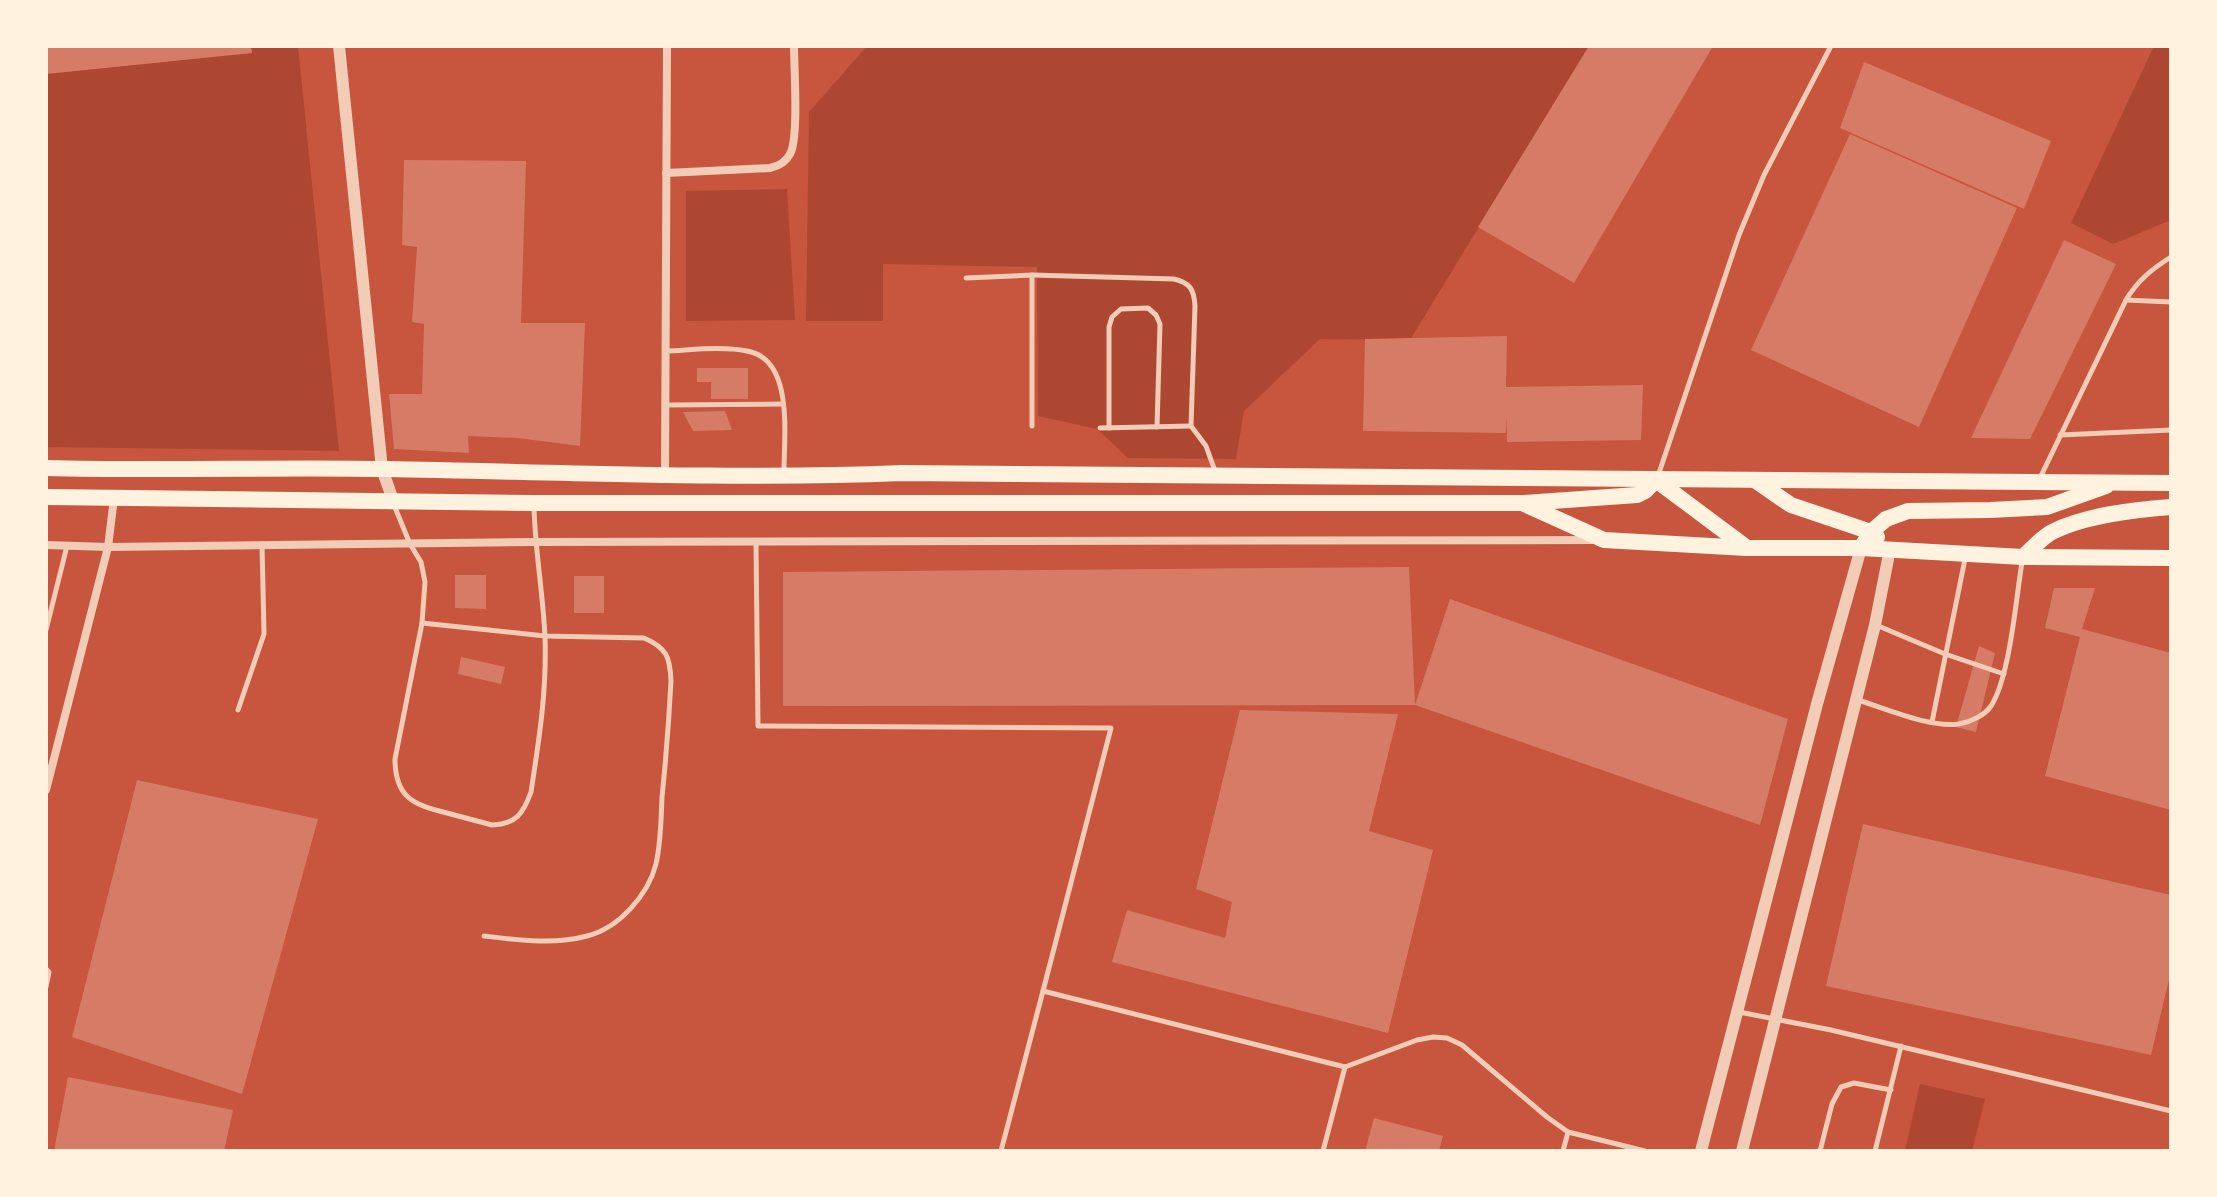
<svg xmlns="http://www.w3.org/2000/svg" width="2217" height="1197" font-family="'IBM Plex Serif',serif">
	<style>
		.green { fill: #ae4732 }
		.building { fill: #d67c66 }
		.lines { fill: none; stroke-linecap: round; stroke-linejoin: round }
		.service { stroke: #f1ccb7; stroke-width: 5 }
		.minor { stroke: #f1ccb7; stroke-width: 8 }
		.tertiary { stroke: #f1ccb7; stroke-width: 12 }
		.primary { stroke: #fff3e0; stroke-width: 16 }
	</style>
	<rect width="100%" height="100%" fill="#c8553d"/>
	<g class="green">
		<path d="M46,46H298L339,451L46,447Z"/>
		<path d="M867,46H1589L1410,340L1320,339L1244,411L1236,459L1128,458L1097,429L1038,416L1037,267L883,264V321H806L809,112Z"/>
		<path d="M2154,46H2171V220L2113,244L2071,223Z"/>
		<path d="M787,189L795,320L686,321V191Z"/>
		<path d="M1920,1084L1985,1099L1972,1151H1905Z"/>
	</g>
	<g class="building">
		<path d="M46,46H251L252,53L46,74Z"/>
		<path d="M1589,46H1713L1574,283L1478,227Z"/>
		<path d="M1864,62L2051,141L2024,209L1840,128Z"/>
		<path d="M1850,134L2017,208L1919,427L1751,350Z"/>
		<path d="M404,160L526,161L521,323H585L580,446L518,438L468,436L469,453L394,449L389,394H422L424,324L412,322L417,247L402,245Z"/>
		<path d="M2064,240L2116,264L2030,439L1971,438Z"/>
		<path d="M1507,336L1506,387L1643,385L1641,440L1507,442V416L1506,433L1363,431L1365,339Z"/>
		<path d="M697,368H748V399H711V382H697Z"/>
		<path d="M725,411L732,430L693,431L683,412Z"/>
		<path d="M1409,567L1415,705L1450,599L1788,719L1760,825L1415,705L783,706V572Z"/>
		<path d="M455,575H486V609L455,608Z"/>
		<rect x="574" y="576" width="30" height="37"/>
		<path d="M2054,588H2095L2082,629L2171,653V810L2045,776L2080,637L2045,628Z"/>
		<path d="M1979,646L1995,653L1976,732L1956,727Z"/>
		<path d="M461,657L505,667L501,684L458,674Z"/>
		<path d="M1240,710L1398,714L1369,831L1433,850L1388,1033L1112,962L1127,910L1225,938L1232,902L1196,889Z"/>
		<path d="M137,780L318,819L242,1094L72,1037Z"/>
		<path d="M1863,824L2171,895V971L2151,1055L1826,986Z"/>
		<path d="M68,1077L233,1110L224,1151H54Z"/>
		<path d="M1374,1118L1443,1136L1439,1151H1365Z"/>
	</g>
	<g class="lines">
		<g class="service">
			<path d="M1032,275L1174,279C1190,283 1194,289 1195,306L1191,426L1206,446L1215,471"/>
			<path d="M966,278L1032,275V426"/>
			<path d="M2126,300L2171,302"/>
			<path d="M666,351C692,350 721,346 747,351C794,359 784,435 784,471"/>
			<path d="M666,405L783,404"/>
			<path d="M1100,428L1191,426"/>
			<path d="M1109,428V327L1112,317L1121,309L1148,308L1156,315L1160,324L1157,427"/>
			<path d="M2060,435L2171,430"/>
			<path d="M1658,476L1739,235L1764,175L1831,46"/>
			<path d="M2039,480L2126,300C2138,280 2152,269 2171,257"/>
			<path d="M394,505L410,544L421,562L425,582L422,623L395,759C395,798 414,805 447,813C462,817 477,821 492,825C516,824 523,814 531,792C539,740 547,690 545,637C543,593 535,550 534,507"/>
			<path d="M756,543L758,726L1111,728L1043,991L1345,1067L1417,1040L1433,1037L1447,1038L1462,1045L1547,1117L1568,1132L1645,1151"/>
			<path d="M422,623L545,636L644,638C667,648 670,657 671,681C669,719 666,758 662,797C661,819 661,842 656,864C648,895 619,928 587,936C554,945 518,940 484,936"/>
			<path d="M1876,625L1945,654L2004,674"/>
			<path d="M46,630L67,546"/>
			<path d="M1858,700C1887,709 1929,728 1959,724C1971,722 1985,715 1991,706C2010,677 2016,598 2022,562"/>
			<path d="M238,710L264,634L262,544"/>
			<path d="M1932,722L1965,559"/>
			<path d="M46,969L49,972L46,987"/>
			<path d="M1739,1012L1831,1030L2171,1111"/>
			<path d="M1001,1151L1043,991"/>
			<path d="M1323,1151L1345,1067"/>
			<path d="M1563,1151L1568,1132"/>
			<path d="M1820,1151L1832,1104L1841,1087L1854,1083L1891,1090"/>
			<path d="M1875,1151L1901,1046"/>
		</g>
		<g class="minor">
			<path d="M666,173L770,168C779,166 786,162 790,154C799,138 794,67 794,46"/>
			<path d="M665,474L667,46"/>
			<path d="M46,545L108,547L535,542L1593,540"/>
			<path d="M46,790L108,547L114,498"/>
		</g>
		<g class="tertiary">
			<path d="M339,46L382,469L393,500"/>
			<path d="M1701,1151L1817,704L1861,548"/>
			<path d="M1742,1151L1875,625L1890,549"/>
		</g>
		<g class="primary">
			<path d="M46,468C159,471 273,467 386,469C558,472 730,480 902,473L2171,483"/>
			<path d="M1656,480L1747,548"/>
			<path d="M1756,481L1791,505L1871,532L1877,537"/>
			<path d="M46,497L534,503H1522L1604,540L1747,548H1861L2023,557L2171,558"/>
			<path d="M1524,503L1637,495L1645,491L1656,480"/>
			<path d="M1861,548L1871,532L1886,519L1908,511L1990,510L2047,507L2106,486"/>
			<path d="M2023,557C2032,549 2041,538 2052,532C2085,515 2134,510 2171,507"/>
		</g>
	</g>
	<rect width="2217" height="1197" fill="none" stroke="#fff3e0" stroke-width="96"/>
</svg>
